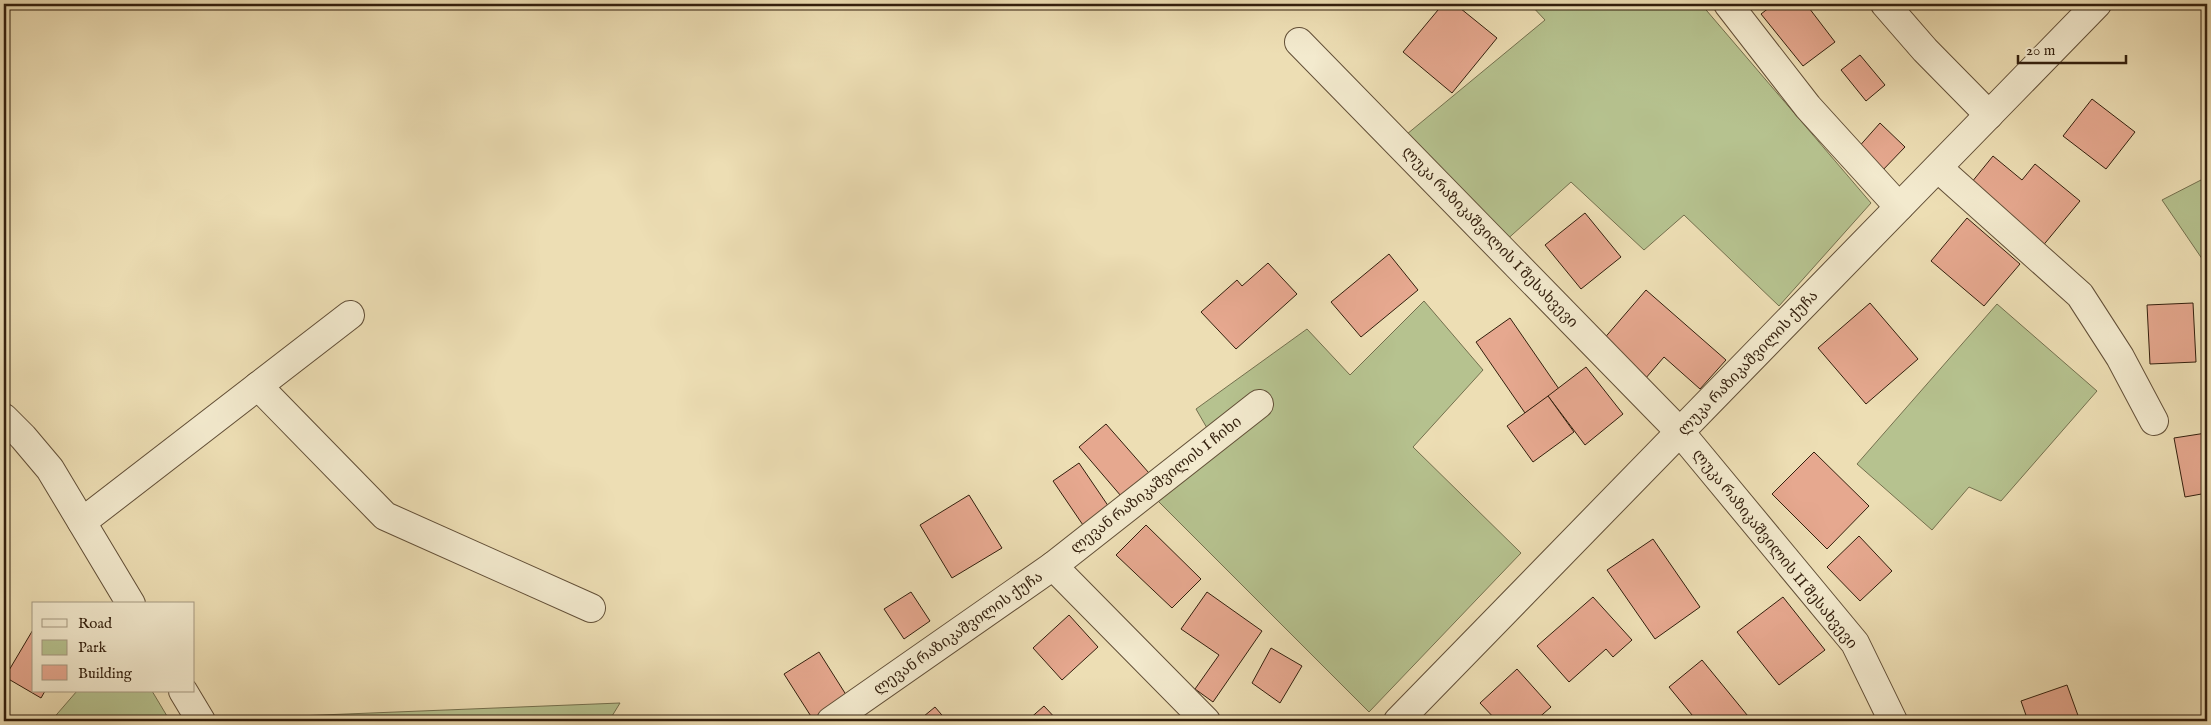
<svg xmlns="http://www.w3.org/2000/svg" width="2211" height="725" font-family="'IM FELL English','Noto Serif Georgian',serif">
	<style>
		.green { fill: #b6c28f; stroke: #74704e }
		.building { fill: #e6a88f; stroke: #331f0d }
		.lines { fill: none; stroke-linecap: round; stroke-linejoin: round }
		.minor-casing { stroke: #624f37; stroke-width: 30 }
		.minor { stroke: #f3eace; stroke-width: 28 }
		.labels { text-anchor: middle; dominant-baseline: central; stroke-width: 4; stroke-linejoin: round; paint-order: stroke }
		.street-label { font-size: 15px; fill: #331f0d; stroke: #f3eace }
	</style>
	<rect width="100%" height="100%" fill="#eddeb4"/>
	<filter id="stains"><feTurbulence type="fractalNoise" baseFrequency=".004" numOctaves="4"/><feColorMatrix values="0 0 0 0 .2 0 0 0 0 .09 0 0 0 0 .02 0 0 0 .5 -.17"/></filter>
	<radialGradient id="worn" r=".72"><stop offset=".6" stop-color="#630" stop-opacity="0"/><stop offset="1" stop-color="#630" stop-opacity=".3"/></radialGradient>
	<g class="green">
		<path d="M1530,4H1701L1871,203L1779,306L1684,215L1644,250L1571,182L1503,243L1401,139L1545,20Z"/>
		<path d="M2201,180H2207V266L2162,200Z"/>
		<path d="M1424,301L1483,370L1413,447L1521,553L1369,712L1152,495L1207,428L1196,409L1307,329L1350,375Z"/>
		<path d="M1997,304L2097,391L2001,501L1969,487L1932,530L1857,464Z"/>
		<path d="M77,691H152L170,721H51Z"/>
		<path d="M620,703L609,721H248L247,718Z"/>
	</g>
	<g class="building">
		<path d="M1443,4H1455L1497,38L1452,93L1403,52Z"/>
		<path d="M1774,4H1806L1835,42L1803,66L1761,14Z"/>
		<path d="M1860,55L1885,85L1866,101L1841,70Z"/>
		<path d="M2092,99L2135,132L2106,169L2063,136Z"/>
		<path d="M1880,123L1905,147L1880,173L1856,150Z"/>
		<path d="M1993,156L2022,180L2035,164L2080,201L2041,248L1967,188Z"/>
		<path d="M1585,213L1621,257L1581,289L1545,245Z"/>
		<path d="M1967,218L2020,264L1984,306L1931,261Z"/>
		<path d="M1389,254L1418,290L1361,337L1331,302Z"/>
		<path d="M1268,263L1297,294L1236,349L1201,312L1237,280L1242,286Z"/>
		<path d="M1646,290L1726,360L1700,389L1664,357L1645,379L1602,341Z"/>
		<path d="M1870,303L1918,359L1866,404L1818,348Z"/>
		<path d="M2193,303L2196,362L2150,364L2147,305Z"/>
		<path d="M1510,318L1559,389L1525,413L1476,342Z"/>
		<path d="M1586,367L1623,414L1585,445L1548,396Z"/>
		<path d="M1548,396L1574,432L1533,462L1507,426Z"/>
		<path d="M1106,424L1149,473L1121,496L1079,447Z"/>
		<path d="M2206,433L2207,493L2185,497L2174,438Z"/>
		<path d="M1814,452L1869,506L1827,549L1772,494Z"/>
		<path d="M1079,463L1111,510L1085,528L1053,481Z"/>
		<path d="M969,495L1002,548L952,578L920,525Z"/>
		<path d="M1146,525L1201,579L1172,608L1116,555Z"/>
		<path d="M1859,536L1892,571L1860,601L1827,567Z"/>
		<path d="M1653,539L1700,607L1655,639L1607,570Z"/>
		<path d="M911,592L930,621L904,639L884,609Z"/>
		<path d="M1207,592L1262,631L1213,702L1195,689L1219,655L1181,629Z"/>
		<path d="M1593,597L1632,640L1613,657L1606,649L1569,682L1537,646Z"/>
		<path d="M1783,597L1825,650L1779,685L1737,632Z"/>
		<path d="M1069,615L1098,647L1062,680L1033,648Z"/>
		<path d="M34,628V691H45L41,698L5,677Z"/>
		<path d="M1271,648L1302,666L1280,703L1252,683Z"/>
		<path d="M819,652L850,701L814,721L784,674Z"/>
		<path d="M1702,660L1752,721H1697L1669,687Z"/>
		<path d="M1517,669L1551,707L1535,721H1497L1480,703Z"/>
		<path d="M2067,685L2080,721H2028L2021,701Z"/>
		<path d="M1044,706L1058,721H1027Z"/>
		<path d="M935,707L947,721H918Z"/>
	</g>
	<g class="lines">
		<defs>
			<g id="minor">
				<path d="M1728,4L1808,107L1899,207"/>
				<path d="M1885,4L1925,50L1989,115"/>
				<path d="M1299,42L1680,432L1855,643L1893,721"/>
				<path d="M1938,168L2080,295L2120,357L2154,421"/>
				<path d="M258,386L385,516L591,608"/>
				<path d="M4,418L23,437L50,469L131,604"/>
				<path d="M82,522L350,315"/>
				<path d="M1053,566L1206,721"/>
				<path d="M183,691L201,721"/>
				<path d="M831,721L1053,566L1259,404"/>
				<path d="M1398,721L2097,4"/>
			</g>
		</defs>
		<use href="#minor" class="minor-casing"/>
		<use href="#minor" class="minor"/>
	</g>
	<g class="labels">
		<g class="street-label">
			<text transform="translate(1490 237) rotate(46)">ლუკა რაზიკაშვილის I შესახვევი</text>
			<text transform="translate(1748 363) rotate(-46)">ლუკა რაზიკაშვილის ქუჩა</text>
			<text transform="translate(1156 485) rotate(-38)">ლევან რაზიკაშვილის I ჩიხი</text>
			<text transform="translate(1775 549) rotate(51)">ლუკა რაზიკაშვილის II შესახვევი</text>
			<text transform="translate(958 633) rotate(-35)">ლევან რაზიკაშვილის ქუჩა</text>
		</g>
	</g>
	<rect width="2211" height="725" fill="none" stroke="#eddeb4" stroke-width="20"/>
	<rect x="5" y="5" width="2201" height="715" fill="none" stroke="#331f0d" stroke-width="2.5"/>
	<rect x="10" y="10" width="2191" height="705" fill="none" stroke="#331f0d"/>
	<rect x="32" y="602" width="162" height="90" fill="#f3eace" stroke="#a69981"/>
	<rect x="42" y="619" width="25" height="8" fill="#f3eace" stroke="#a69981"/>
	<text x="78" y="628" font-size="15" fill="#331f0d">Road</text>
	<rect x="42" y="640" width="25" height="15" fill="#b6c28f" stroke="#a69981"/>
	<text x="78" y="652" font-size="15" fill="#331f0d">Park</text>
	<rect x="42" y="665" width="25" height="15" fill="#e6a88f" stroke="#a69981"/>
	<text x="78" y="678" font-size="15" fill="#331f0d">Building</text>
	<path d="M2018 55v8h108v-8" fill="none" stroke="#331f0d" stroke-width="2.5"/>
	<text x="2026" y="55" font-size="15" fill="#331f0d" stroke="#f3eace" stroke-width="4" paint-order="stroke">20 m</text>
	<rect width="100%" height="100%" filter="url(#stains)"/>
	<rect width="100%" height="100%" fill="url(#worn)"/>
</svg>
